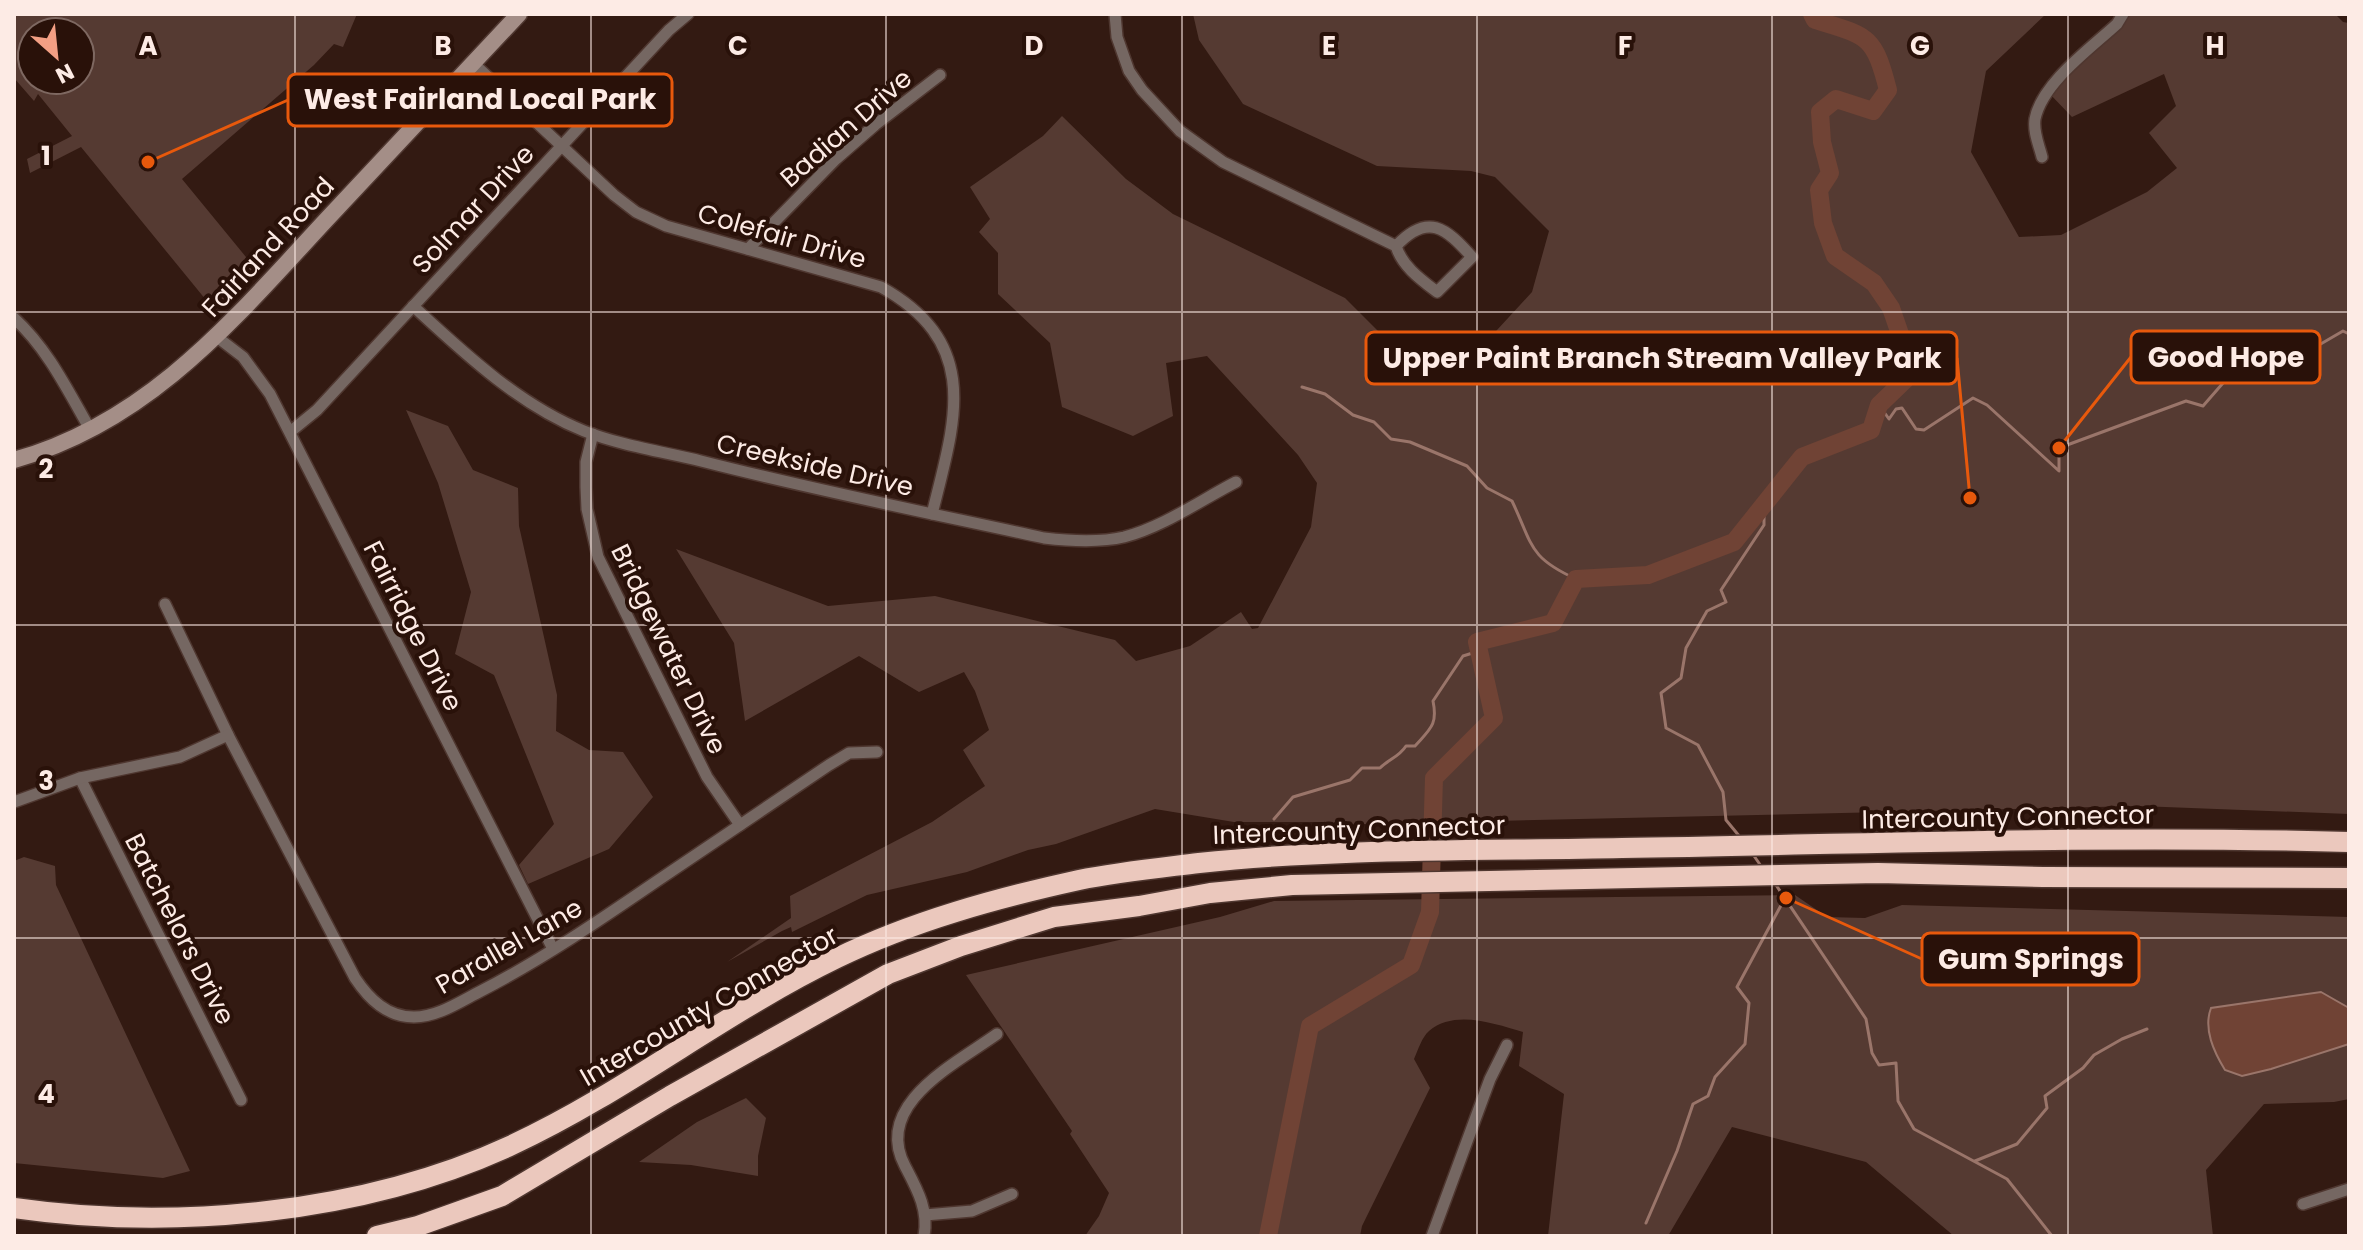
<svg xmlns="http://www.w3.org/2000/svg" width="2363" height="1250" font-family="Poppins,sans-serif">
	<style>
		.green { fill: #553a32; fill-rule: evenodd }
		.water { fill: #704335; stroke: #9a756a; stroke-width: 2 }
		.lines { fill: none; stroke-linecap: round; stroke-linejoin: round }
		.stream { stroke: #9a756a; stroke-width: 3 }
		.river { stroke: #704335; stroke-width: 18 }
		.minor-casing { stroke: #4f3730; stroke-width: 14 }
		.secondary-casing { stroke: #4f3730; stroke-width: 19 }
		.motorway-casing { stroke: #4f3730; stroke-width: 23 }
		.minor { stroke: #756762; stroke-width: 11 }
		.secondary { stroke: #a48e87; stroke-width: 16 }
		.motorway { stroke: #ebc8bd; stroke-width: 20 }
		.grid { fill: none; stroke: #fdebe5; stroke-width: 2; stroke-opacity: 0.55 }
		.labels { text-anchor: middle; dominant-baseline: central; stroke-width: 8; stroke-linejoin: round; paint-order: stroke }
		.street-label { font-size: 26px; fill: #fdebe5; stroke: #291109 }
		.grid-label { font-size: 26px; text-anchor: middle; font-weight: bold; fill: #fdebe5; stroke: #291109; stroke-width: 8; stroke-linejoin: round; paint-order: stroke }
		.leader { fill: none; stroke: #e8590c; stroke-width: 3 }
		.callout-dot { fill: #e8590c; stroke: #291109; stroke-width: 3 }
		.callout { fill: #291109; stroke: #e8590c; stroke-width: 3 }
		.callout-label { font-size: 28px; text-anchor: middle; font-weight: bold; fill: #fdebe5 }
	</style>
	<rect width="100%" height="100%" fill="#331a12"/>
	<g class="green">
		<path d="M14,14H357L343,47L334,44L314,65L182,179L255,268L215,311L81,147L30,173L27,159L72,136L38,94L34,101L14,78ZM32,32H80V80H32Z"/>
		<path d="M1193,14H2046L1986,71L1971,152L2019,237L2061,235L2147,192L2177,168L2149,133L2176,106L2164,74L2072,117L2047,91L2123,14H2335L2343,22L2349,23V814L2139,806L1326,825L1324,822H1234L1155,809L1056,844L1028,850L967,872L867,895L792,932L791,927L782,931L727,962L791,918L790,896L932,822L985,786L963,750L989,730L975,691L964,672L919,692L859,656L745,721L734,643L676,549L828,606L935,596L1115,640L1136,661L1190,646L1241,612L1252,629L1258,628L1311,527L1317,483L1298,455L1207,356L1166,363L1173,416L1133,436L1062,407L1050,343L998,294V253L979,232L990,219L970,187L1043,136L1062,116L1126,179L1173,214L1345,298L1413,366L1474,355L1532,292L1549,231L1495,177L1471,171L1377,166L1243,104L1199,40Z"/>
		<path d="M406,410L448,426L473,470L518,488L519,526L557,695L556,731L589,750L623,752L653,797L609,849L528,884L519,865L554,824L494,675L455,654L471,592L438,483Z"/>
		<path d="M24,857L55,866L56,885L190,1171L163,1178L14,1163V861Z"/>
		<path d="M1795,895L1827,917L1865,918L1902,905L2349,917V1099L2334,1102L2264,1104L2206,1170L2213,1236H1954L1866,1162L1732,1127L1668,1236H1548L1564,1094L1519,1066L1523,1032C1495,1024 1455,1009 1429,1031C1422,1037 1418,1050 1414,1059L1430,1088L1362,1226L1360,1236H1085L1099,1216L1109,1193L1070,1134L1072,1131L966,975L1220,917L1274,901Z"/>
		<path d="M746,1098L766,1118L758,1156V1176L691,1165L639,1162L697,1122Z"/>
	</g>
	<path class="water" d="M2321,992L2349,1008V1044L2271,1069L2242,1076L2225,1070C2214,1052 2203,1029 2211,1008Z"/>
	<g class="lines">
		<g class="stream">
			<path d="M1302,387L1325,394L1353,415L1374,422L1391,439L1410,442L1467,466L1487,488L1512,501C1533,545 1528,557 1576,579"/>
			<path d="M1879,405L1889,419L1896,409L1902,408L1916,429L1924,430L1973,398L1987,405L2059,471V448L2186,401L2203,406L2257,344L2288,363L2343,331L2349,334"/>
			<path d="M1274,819L1293,797L1350,780L1362,768H1380C1389,759 1399,757 1406,746H1415C1430,729 1438,725 1433,701L1463,656L1479,651"/>
			<path d="M1740,837L1726,820L1723,792L1698,745L1666,728L1661,693L1681,678L1686,648L1707,611L1726,602L1721,590L1764,525V505"/>
			<path d="M1752,853L1761,866"/>
			<path d="M1776,885L1866,1019L1872,1053L1879,1065L1896,1063L1898,1101L1914,1129L2007,1179L2052,1236"/>
			<path d="M1975,1161L2017,1144L2047,1108L2045,1096L2083,1068L2094,1055L2122,1039L2147,1029"/>
			<path d="M1646,1223L1677,1151L1693,1104L1708,1096L1715,1077L1745,1044L1749,1003L1737,987L1785,898"/>
		</g>
		<path class="river" d="M1268,1236L1310,1026L1411,965L1430,912L1434,778L1494,718L1477,642L1553,623L1576,579L1648,575L1734,542L1802,457L1871,430L1879,405L1906,379L1900,334L1891,308L1874,283L1835,256L1823,223L1819,190L1830,173L1822,142L1820,112L1836,99L1873,111L1888,90C1874,35 1868,36 1815,20L1812,14"/>
		<defs>
			<g id="minor">
				<path d="M1115,14L1117,37L1129,71L1142,90L1180,131L1223,162L1396,246C1402,266 1420,279 1437,292L1472,257C1446,228 1428,212 1396,246"/>
				<path d="M473,63L614,195L636,212L666,226L881,287C983,344 955,421 932,514"/>
				<path d="M2042,157C2039,145 2033,132 2035,119C2042,83 2091,48 2117,24L2123,14"/>
				<path d="M748,249L836,159L875,125L940,75"/>
				<path d="M413,306C464,353 519,405 584,431C619,445 664,452 701,461C814,490 929,513 1044,538C1070,541 1098,543 1124,537C1163,527 1201,500 1236,482"/>
				<path d="M14,318C48,349 68,391 91,431"/>
				<path d="M217,337L243,357L270,394L553,949"/>
				<path d="M290,432L317,410L669,30L688,14"/>
				<path d="M593,434L586,462V487L587,509L598,557L707,777L740,825"/>
				<path d="M165,604L228,735L355,978C369,999 387,1017 414,1017C438,1017 461,1001 481,991C543,959 600,920 657,881C714,843 771,804 829,765L849,753L877,752"/>
				<path d="M80,778L241,1100"/>
				<path d="M14,802L80,778L180,757L228,735"/>
				<path d="M2303,1204L2349,1189"/>
				<path d="M925,1215L972,1211L1012,1194"/>
				<path d="M924,1236C929,1210 917,1189 905,1166C872,1104 957,1063 997,1034"/>
				<path d="M1432,1236L1490,1079L1507,1045"/>
			</g>
			<path id="secondary" d="M14,460C150,422 235,318 327,219C391,150 455,82 519,14"/>
			<g id="motorway">
				<path d="M14,1208C175,1231 363,1214 512,1145C626,1092 725,1012 837,958C913,921 997,898 1079,880C1119,872 1159,868 1199,863C1339,848 1481,851 1622,848C1864,844 2107,835 2349,842"/>
				<path d="M377,1236L418,1226L502,1196L670,1096L888,974L961,946L1054,917L1139,906L1210,893L1292,885L1878,873L2043,877L2349,878"/>
			</g>
		</defs>
		<use href="#minor" class="minor-casing"/>
		<use href="#secondary" class="secondary-casing"/>
		<use href="#motorway" class="motorway-casing"/>
		<use href="#minor" class="minor"/>
		<use href="#secondary" class="secondary"/>
		<use href="#motorway" class="motorway"/>
	</g>
	<path class="grid" d="M295,14V1236M591,14V1236M886,14V1236M1182,14V1236M1477,14V1236M1772,14V1236M2068,14V1236M14,312H2349M14,625H2349M14,938H2349"/>
	<g class="labels">
		<g class="street-label">
			<text transform="translate(846 128) rotate(-41)">Badian Drive</text>
			<text transform="translate(473 209) rotate(-47)">Solmar Drive</text>
			<text transform="translate(782 236) rotate(16)">Colefair Drive</text>
			<text transform="translate(268 247) rotate(-47)">Fairland Road</text>
			<text transform="translate(815 465) rotate(13)">Creekside Drive</text>
			<text transform="translate(413 626) rotate(63)">Fairridge Drive</text>
			<text transform="translate(669 649) rotate(64)">Bridgewater Drive</text>
			<text transform="translate(2008 817) rotate(-1)">Intercounty Connector</text>
			<text transform="translate(1359 830) rotate(-2)">Intercounty Connector</text>
			<text transform="translate(180 929) rotate(63)">Batchelors Drive</text>
			<text transform="translate(509 946) rotate(-30)">Parallel Lane</text>
			<text transform="translate(709 1006) rotate(-30)">Intercounty Connector</text>
		</g>
	</g>
	<g class="grid-label">
		<text x="148" y="55">A</text>
		<text x="443" y="55">B</text>
		<text x="738" y="55">C</text>
		<text x="1034" y="55">D</text>
		<text x="1329" y="55">E</text>
		<text x="1625" y="55">F</text>
		<text x="1920" y="55">G</text>
		<text x="2215" y="55">H</text>
		<text x="46" y="165">1</text>
		<text x="46" y="478">2</text>
		<text x="46" y="790">3</text>
		<text x="46" y="1103">4</text>
	</g>
	<path class="leader" d="M148 162L288 100M2059 448L2131 357M1970 498L1957 358M1786 898L1922 959"/>
	<g class="callout-dot">
		<circle cx="148" cy="162" r="8"/>
		<circle cx="2059" cy="448" r="8"/>
		<circle cx="1970" cy="498" r="8"/>
		<circle cx="1786" cy="898" r="8"/>
	</g>
	<g class="callout">
		<rect x="288" y="74" width="384" height="52" rx="8"/>
		<rect x="2131" y="331" width="189" height="52" rx="8"/>
		<rect x="1366" y="332" width="591" height="52" rx="8"/>
		<rect x="1922" y="933" width="217" height="52" rx="8"/>
	</g>
	<g class="callout-label">
		<text x="480" y="109">West Fairland Local Park</text>
		<text x="2226" y="367">Good Hope</text>
		<text x="1662" y="368">Upper Paint Branch Stream Valley Park</text>
		<text x="2031" y="969">Gum Springs</text>
	</g>
	<rect width="2363" height="1250" fill="none" stroke="#fdebe5" stroke-width="32"/>
	<g transform="translate(56 56) rotate(153)"><circle r="38" fill="#291109" stroke="#7e6861" stroke-width="2"/>
	<path d="M0-6L14 30L0 20L-14 30Z" fill="#f39f84"/>
	<text y="-12" font-size="22" font-weight="bold" text-anchor="middle" fill="#fdebe5">N</text>
	</g>
</svg>
